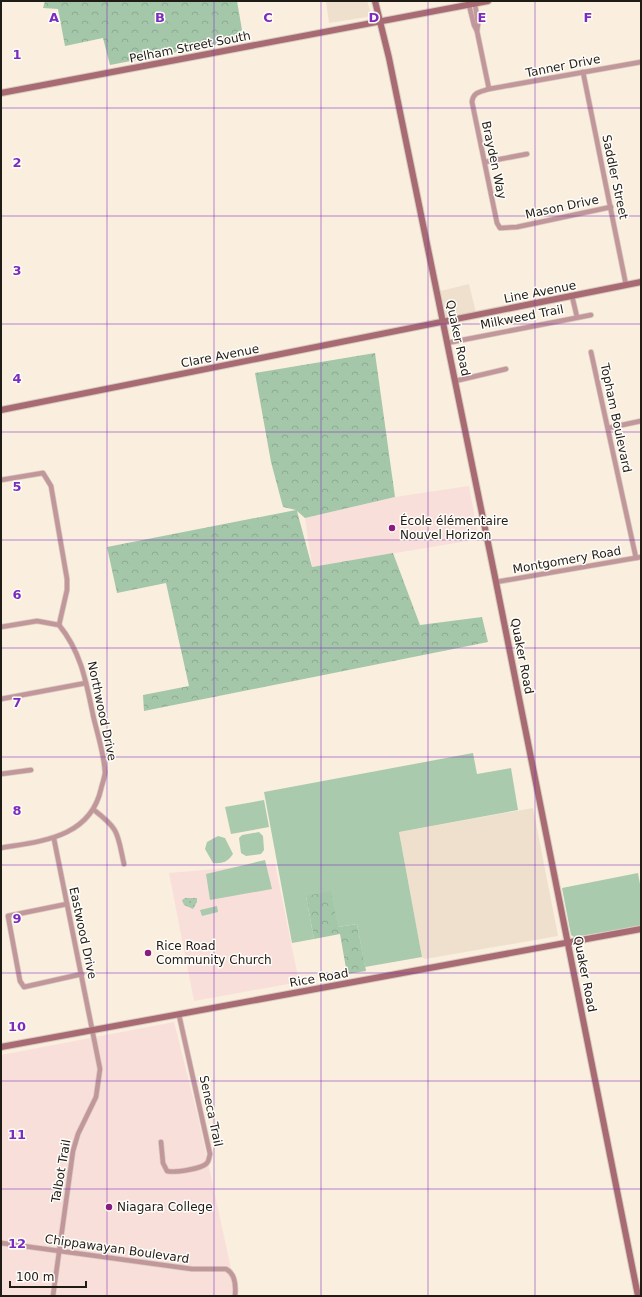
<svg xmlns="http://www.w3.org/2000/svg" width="642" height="1297" font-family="'DejaVu Sans',sans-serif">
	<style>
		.commercial { fill: #eee0cc }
		.education { fill: #f9dfda }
		.grass { fill: #aacaae }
		.forest { fill: url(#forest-crowns) }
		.park { fill: url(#park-dots) }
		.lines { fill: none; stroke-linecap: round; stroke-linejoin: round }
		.street-casing { stroke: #d7ccbe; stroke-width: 6 }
		.secondary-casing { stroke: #d7ccbe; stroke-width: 8 }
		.street { stroke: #c2979c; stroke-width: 4.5 }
		.secondary { stroke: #a86b74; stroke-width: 6 }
		.grid { fill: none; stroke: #7b2cbf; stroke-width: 1; stroke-opacity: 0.55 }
		.poi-dot { fill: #8a1c80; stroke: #fffdfa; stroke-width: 1.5 }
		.labels { text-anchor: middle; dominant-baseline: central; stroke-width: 3; stroke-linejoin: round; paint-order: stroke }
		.street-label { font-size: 12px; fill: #1f1b15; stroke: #fffdfa }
		.poi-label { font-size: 12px; fill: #1f1b15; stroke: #fffdfa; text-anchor: start }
		.grid-label { font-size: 13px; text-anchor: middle; font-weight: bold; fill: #7b2cbf; stroke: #fffdfa; stroke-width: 3; stroke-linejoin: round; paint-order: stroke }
	</style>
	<defs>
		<pattern id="forest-crowns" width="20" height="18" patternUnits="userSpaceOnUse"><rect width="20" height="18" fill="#a4c7a9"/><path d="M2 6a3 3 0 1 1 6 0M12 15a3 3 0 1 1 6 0" fill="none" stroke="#8daa91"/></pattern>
		<pattern id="park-dots" width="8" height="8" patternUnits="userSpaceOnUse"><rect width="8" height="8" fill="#aacaae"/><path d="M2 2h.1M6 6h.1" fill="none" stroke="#92ad95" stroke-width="1.8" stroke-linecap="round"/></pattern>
	</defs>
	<rect width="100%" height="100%" fill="#faeede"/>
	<g class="commercial">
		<path d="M326,1H367L371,13L367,17L329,23Z"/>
		<path d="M469,284L476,313L446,319L440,291Z"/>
		<path d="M533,808L558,936L425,959L422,957L399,832Z"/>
	</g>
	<g class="education">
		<path d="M469,486L479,539L312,567L305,518L395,497Z"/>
		<path d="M275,864L299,982L194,1001L169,873Z"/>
		<path d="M174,1022L198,1117L237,1296H1V1055Z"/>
	</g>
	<g class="grass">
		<path d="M473,753L477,774L511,768L518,810L399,832L422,957L365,967L357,924L338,927L306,896L314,939L292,943L264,792Z"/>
		<path d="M264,800L269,827L231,834L225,807Z"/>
		<path d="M259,832L263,836L264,850L261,854L246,856L241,853L239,838L242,835Z"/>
		<path d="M218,836L225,838L233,854C228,862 221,864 213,863L205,849L207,842Z"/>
		<path d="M265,860L272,889L210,900L206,874Z"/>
		<path d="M638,873L641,890V926L574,937L571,935L562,888Z"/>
		<path d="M217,906L218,912L202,916L200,910Z"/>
	</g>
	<g class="forest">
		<path d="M45,1H237L242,30L229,42L110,65L103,38L65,46L58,9L43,8Z"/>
		<path d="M375,353L395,497L305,518L297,511L312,567L393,553L420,625L482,617L488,642L144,711L143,695L189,686L166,583L117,593L107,547L296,510L283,507L271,462L255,373Z"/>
		<path d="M331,891L338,927L357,924L366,971L347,974L340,934L314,939L306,896Z"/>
	</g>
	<path class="park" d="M185,898H197V902L193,909L184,905L182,900Z"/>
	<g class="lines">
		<defs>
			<g id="street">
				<path d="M475,4L478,24L477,31"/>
				<path d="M469,5L474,25L477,31L489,89"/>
				<path d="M583,72L626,285"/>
				<path d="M485,162L527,154"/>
				<path d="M611,207L517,227L500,228L497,223L472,102C473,92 480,92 489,89L641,62"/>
				<path d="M572,296L577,317"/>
				<path d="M447,343L591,315"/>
				<path d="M591,352L636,558"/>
				<path d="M455,381L506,369"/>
				<path d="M608,428L641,421"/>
				<path d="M1,480L43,473L51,486L67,579V590L59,625"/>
				<path d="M496,582L641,557"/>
				<path d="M1,627L37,621L59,625C81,652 86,681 93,715C97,733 104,753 105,772C105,777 102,784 101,789C90,838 41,841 1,848"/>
				<path d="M1,699L86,683"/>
				<path d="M1,774L31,770"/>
				<path d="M94,810C120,830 117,833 124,864"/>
				<path d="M67,904L8,916L20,981L24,987L82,974"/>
				<path d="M161,1142L163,1163L167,1171C174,1173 202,1169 207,1163C209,1161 209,1157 210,1154L179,1015"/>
				<path d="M1,1243L192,1269H226C236,1274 236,1286 235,1296"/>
				<path d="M53,1296L73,1151L78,1134L96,1097L100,1069L54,839"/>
			</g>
			<g id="secondary">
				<path d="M375,1L389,58L496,582L638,1296"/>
				<path d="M1,93L488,1"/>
				<path d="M1,410L641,282"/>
				<path d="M1,1047L641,929"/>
			</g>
		</defs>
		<use href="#street" class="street-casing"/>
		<use href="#secondary" class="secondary-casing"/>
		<use href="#street" class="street"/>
		<use href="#secondary" class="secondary"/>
	</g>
	<path class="grid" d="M107,1V1296M214,1V1296M321,1V1296M428,1V1296M535,1V1296M1,108H641M1,216H641M1,324H641M1,432H641M1,540H641M1,648H641M1,757H641M1,865H641M1,973H641M1,1081H641M1,1189H641"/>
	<g class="poi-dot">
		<circle cx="392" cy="528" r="4"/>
		<circle cx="148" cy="953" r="4"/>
		<circle cx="109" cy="1207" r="4"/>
	</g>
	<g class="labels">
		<g class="street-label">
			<text transform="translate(190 47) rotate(-11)">Pelham Street South</text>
			<text transform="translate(563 66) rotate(-11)">Tanner Drive</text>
			<text transform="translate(494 160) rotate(78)">Brayden Way</text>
			<text transform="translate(615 177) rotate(78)">Saddler Street</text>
			<text transform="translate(562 207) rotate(-12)">Mason Drive</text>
			<text transform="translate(540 292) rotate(-11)">Line Avenue</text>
			<text transform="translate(522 317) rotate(-11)">Milkweed Trail</text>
			<text transform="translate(458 338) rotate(78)">Quaker Road</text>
			<text transform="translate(220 356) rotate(-11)">Clare Avenue</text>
			<text transform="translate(616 418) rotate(78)">Topham Boulevard</text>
			<text transform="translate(567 560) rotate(-10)">Montgomery Road</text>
			<text transform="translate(522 656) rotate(79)">Quaker Road</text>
			<text transform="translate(102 711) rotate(78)">Northwood Drive</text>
			<text transform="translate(83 933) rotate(78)">Eastwood Drive</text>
			<text transform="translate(585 974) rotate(79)">Quaker Road</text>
			<text transform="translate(319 978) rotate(-10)">Rice Road</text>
			<text transform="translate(211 1111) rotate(78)">Seneca Trail</text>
			<text transform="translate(61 1171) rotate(-80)">Talbot Trail</text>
			<text transform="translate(117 1249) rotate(8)">Chippawayan Boulevard</text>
		</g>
		<g class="poi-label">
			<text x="400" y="521">École élémentaire<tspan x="400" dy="14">Nouvel Horizon</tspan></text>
			<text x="156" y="946">Rice Road<tspan x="156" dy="14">Community Church</tspan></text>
			<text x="117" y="1207">Niagara College</text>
		</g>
	</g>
	<g class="grid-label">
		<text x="54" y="22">A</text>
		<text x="160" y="22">B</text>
		<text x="268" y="22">C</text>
		<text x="374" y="22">D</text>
		<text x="482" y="22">E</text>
		<text x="588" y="22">F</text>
		<text x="17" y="59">1</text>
		<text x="17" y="167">2</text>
		<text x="17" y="275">3</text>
		<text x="17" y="383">4</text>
		<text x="17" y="491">5</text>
		<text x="17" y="599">6</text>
		<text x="17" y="707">7</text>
		<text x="17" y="815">8</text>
		<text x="17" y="923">9</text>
		<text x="17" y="1031">10</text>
		<text x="17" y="1139">11</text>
		<text x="17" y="1248">12</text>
	</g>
	<rect width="642" height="1297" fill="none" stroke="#1f1b15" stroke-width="4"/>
	<path d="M10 1281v6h76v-6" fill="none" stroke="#1f1b15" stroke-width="2"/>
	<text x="16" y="1281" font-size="12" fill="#1f1b15" stroke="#fffdfa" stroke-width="3" paint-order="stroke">100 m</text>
</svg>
